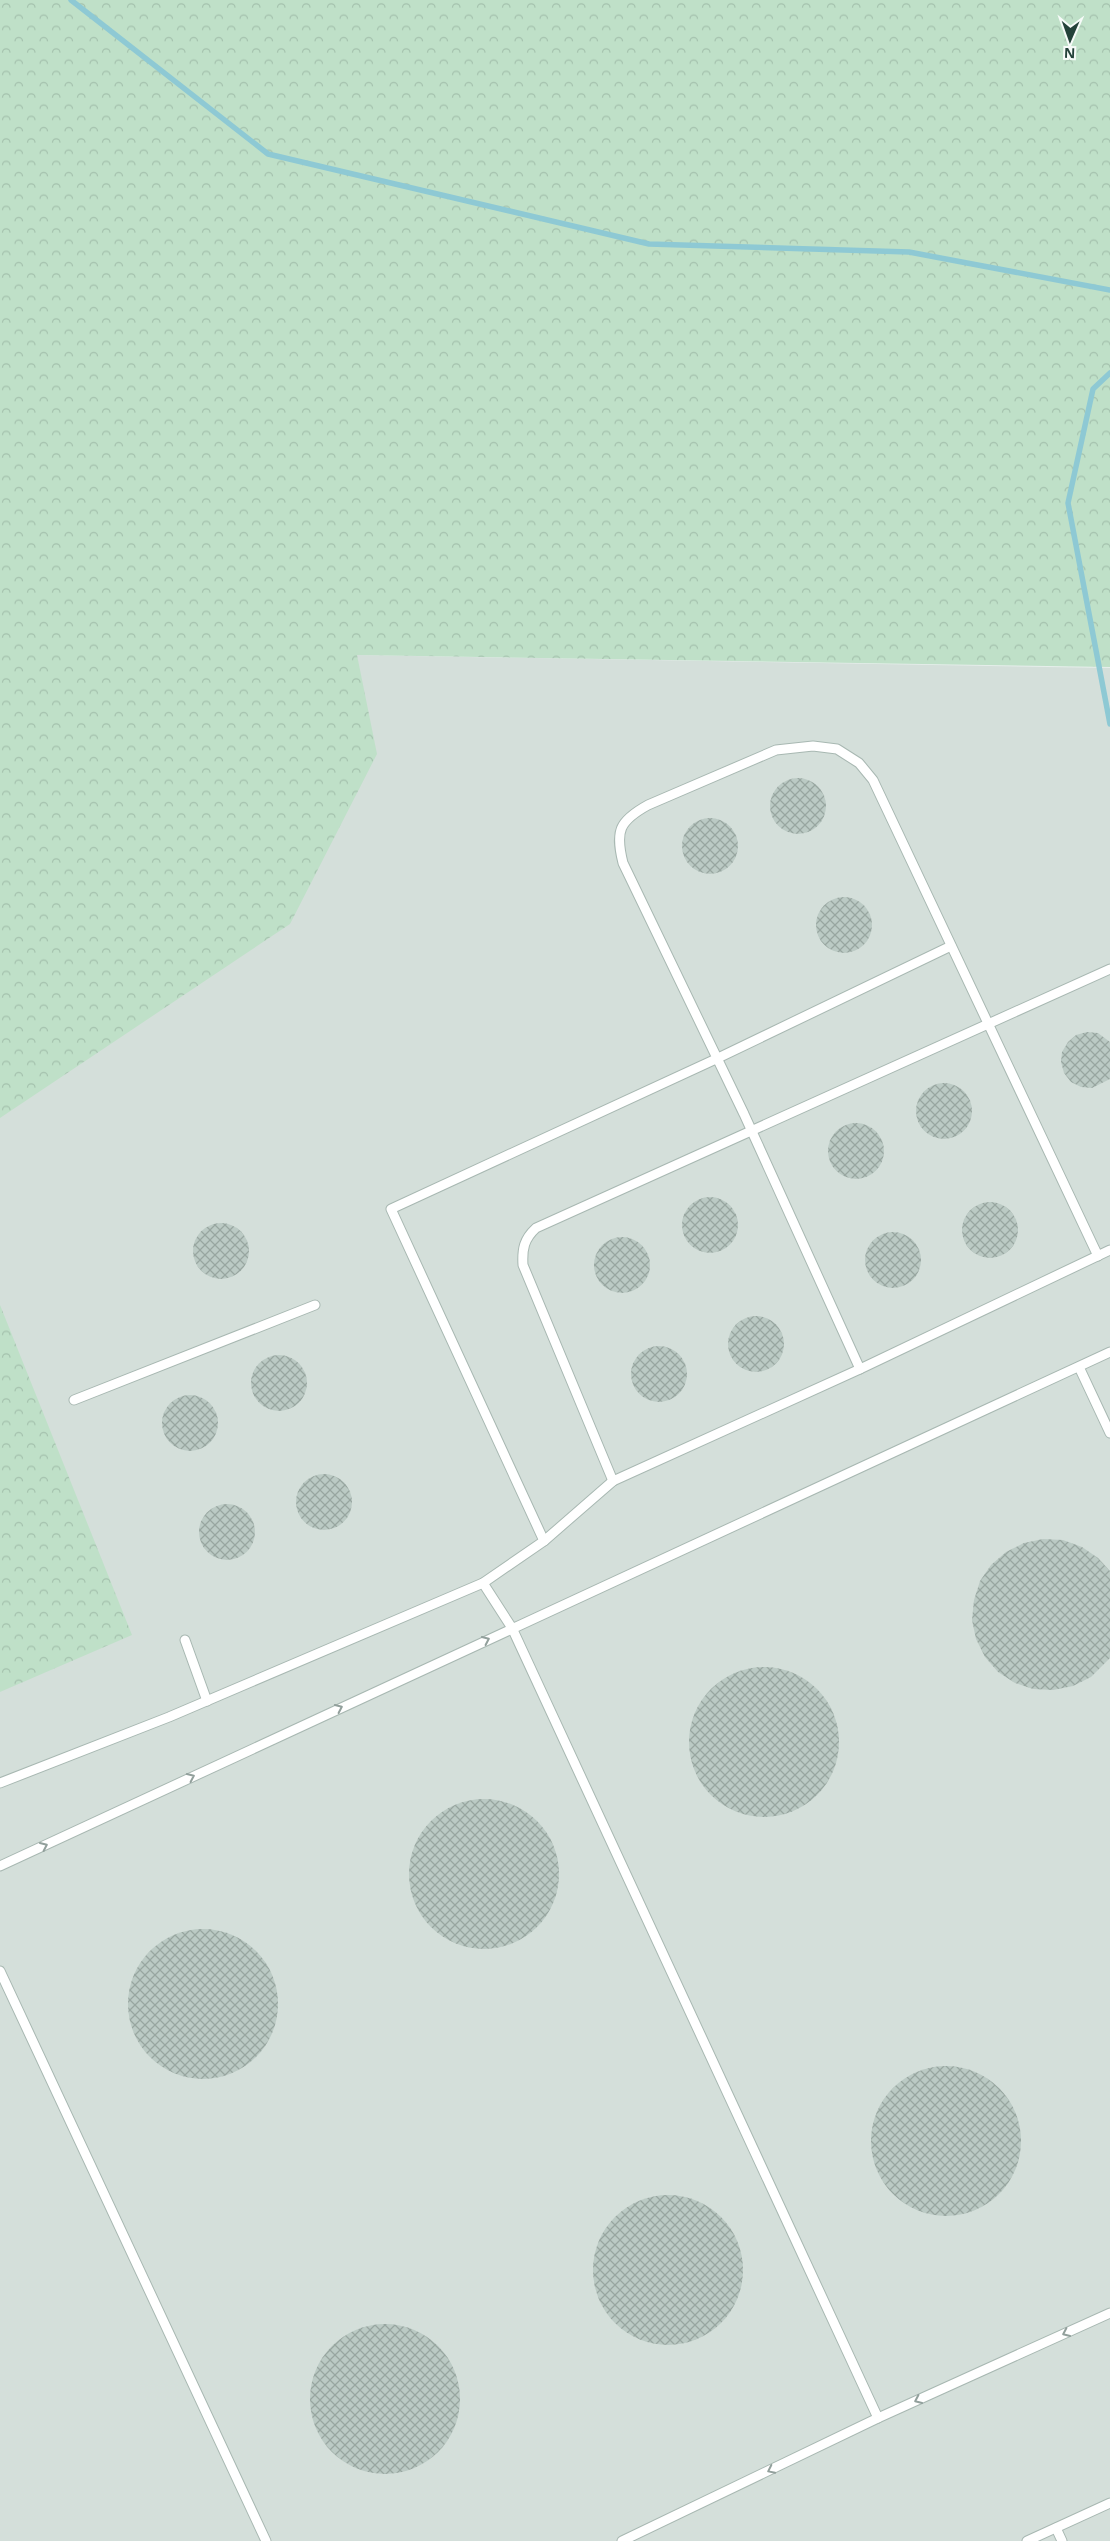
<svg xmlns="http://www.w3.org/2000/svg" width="1110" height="2541" font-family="'Noto Sans',sans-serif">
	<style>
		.built { fill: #d4dfda }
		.forest { fill: url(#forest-crowns) }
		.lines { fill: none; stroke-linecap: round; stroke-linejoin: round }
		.stream { stroke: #8ec9d4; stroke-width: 5.5 }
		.building { fill: url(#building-cross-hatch) }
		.service-casing { stroke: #a8b8b2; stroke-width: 11 }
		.service { stroke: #fff; stroke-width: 9 }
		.oneway { stroke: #92a09c }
	</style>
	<defs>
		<pattern id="forest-crowns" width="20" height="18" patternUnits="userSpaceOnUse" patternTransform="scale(1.25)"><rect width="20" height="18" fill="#bfe0c8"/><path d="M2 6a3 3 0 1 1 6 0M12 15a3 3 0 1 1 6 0" fill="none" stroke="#a4c1ad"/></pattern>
		<pattern id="building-cross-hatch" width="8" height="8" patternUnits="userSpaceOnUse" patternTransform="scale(1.25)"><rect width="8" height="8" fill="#bbcac4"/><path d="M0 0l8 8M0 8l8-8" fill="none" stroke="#98a6a0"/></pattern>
	</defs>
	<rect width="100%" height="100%" fill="#e6efeb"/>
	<path class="built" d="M0,432L357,655L1110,668V2541H0Z"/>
	<g class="forest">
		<path d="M0,0H1110V667L357,655L377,754L290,924L0,1118Z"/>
		<path d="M0,1305L132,1635L0,1692Z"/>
	</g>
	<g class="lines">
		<g class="stream">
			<path d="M71,0L268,154L649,244L909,252L1110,290"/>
			<path d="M1110,373L1093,389L1068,503L1110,724"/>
		</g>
	</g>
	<g class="building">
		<circle cx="798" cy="806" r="28"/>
		<circle cx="710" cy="846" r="28"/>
		<circle cx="844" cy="925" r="28"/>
		<path d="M1087,1032L1098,1033L1110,1042V1079L1092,1088L1081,1087L1071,1082L1064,1073L1061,1062L1062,1052L1068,1042L1076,1035Z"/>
		<circle cx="944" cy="1111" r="28"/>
		<circle cx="856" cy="1151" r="28"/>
		<circle cx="710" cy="1225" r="28"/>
		<circle cx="990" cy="1230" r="28"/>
		<circle cx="221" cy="1251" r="28"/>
		<circle cx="893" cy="1260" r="28"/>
		<circle cx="622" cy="1265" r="28"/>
		<circle cx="756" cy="1344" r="28"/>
		<circle cx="659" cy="1374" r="28"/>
		<circle cx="279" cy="1383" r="28"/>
		<circle cx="190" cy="1423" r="28"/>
		<circle cx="324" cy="1502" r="28"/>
		<circle cx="227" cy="1532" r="28"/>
		<path d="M1043,1539L1063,1540L1082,1547L1098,1558L1110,1571V1658L1091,1677L1073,1686L1053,1690L1033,1689L1015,1683L998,1672L985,1657L976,1639L972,1620L974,1600L980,1581L991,1565L1006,1552L1024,1543Z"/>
		<circle cx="764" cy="1742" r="75"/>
		<circle cx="484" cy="1874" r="75"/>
		<circle cx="203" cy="2004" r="75"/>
		<circle cx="946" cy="2141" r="75"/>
		<circle cx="668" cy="2270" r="75"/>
		<circle cx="385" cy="2399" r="75"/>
	</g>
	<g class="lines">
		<defs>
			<g id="service">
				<path d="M1110,969L536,1228C524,1239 522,1249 523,1265L613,1481L860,1369L1110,1250"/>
				<path d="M1079,1367L1110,1433"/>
				<path d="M860,1369L744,1114L623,863C615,831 619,821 648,805L776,750L813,746L837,749L859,763L873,780L1098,1256"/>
				<path d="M74,1400L315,1305"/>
				<path d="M544,1541L391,1209L716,1059L951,946"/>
				<path d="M483,1583L512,1628L878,2418"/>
				<path d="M185,1640L207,1701"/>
				<path d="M0,1783L169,1717L483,1583L544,1541L613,1481"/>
				<path d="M0,1866L1110,1352"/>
				<path d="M0,1971L266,2541"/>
				<path d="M1056,2528L1062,2541"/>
				<path d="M622,2541L878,2418L1110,2313"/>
				<path d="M1027,2541L1110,2503"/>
			</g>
		</defs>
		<use href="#service" class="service-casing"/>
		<use href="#service" class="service"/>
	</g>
	<defs><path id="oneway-chevron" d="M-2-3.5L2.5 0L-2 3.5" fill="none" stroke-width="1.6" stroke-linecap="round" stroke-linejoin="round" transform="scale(1.25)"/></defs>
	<g class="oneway">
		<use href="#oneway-chevron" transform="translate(486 1640) rotate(-25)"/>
		<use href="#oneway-chevron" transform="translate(339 1708) rotate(-25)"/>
		<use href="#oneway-chevron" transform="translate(191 1777) rotate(-25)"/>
		<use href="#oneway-chevron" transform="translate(44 1846) rotate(-25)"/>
		<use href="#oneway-chevron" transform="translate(1066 2333) rotate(155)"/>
		<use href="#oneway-chevron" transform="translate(918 2400) rotate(155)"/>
		<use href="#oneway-chevron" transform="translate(771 2470) rotate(154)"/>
	</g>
	<g transform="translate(1070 40) rotate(182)" stroke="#f7fbf9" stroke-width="4" paint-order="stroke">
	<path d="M0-4L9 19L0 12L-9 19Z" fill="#24423a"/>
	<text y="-8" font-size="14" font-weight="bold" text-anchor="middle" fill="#24423a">N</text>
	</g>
</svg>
